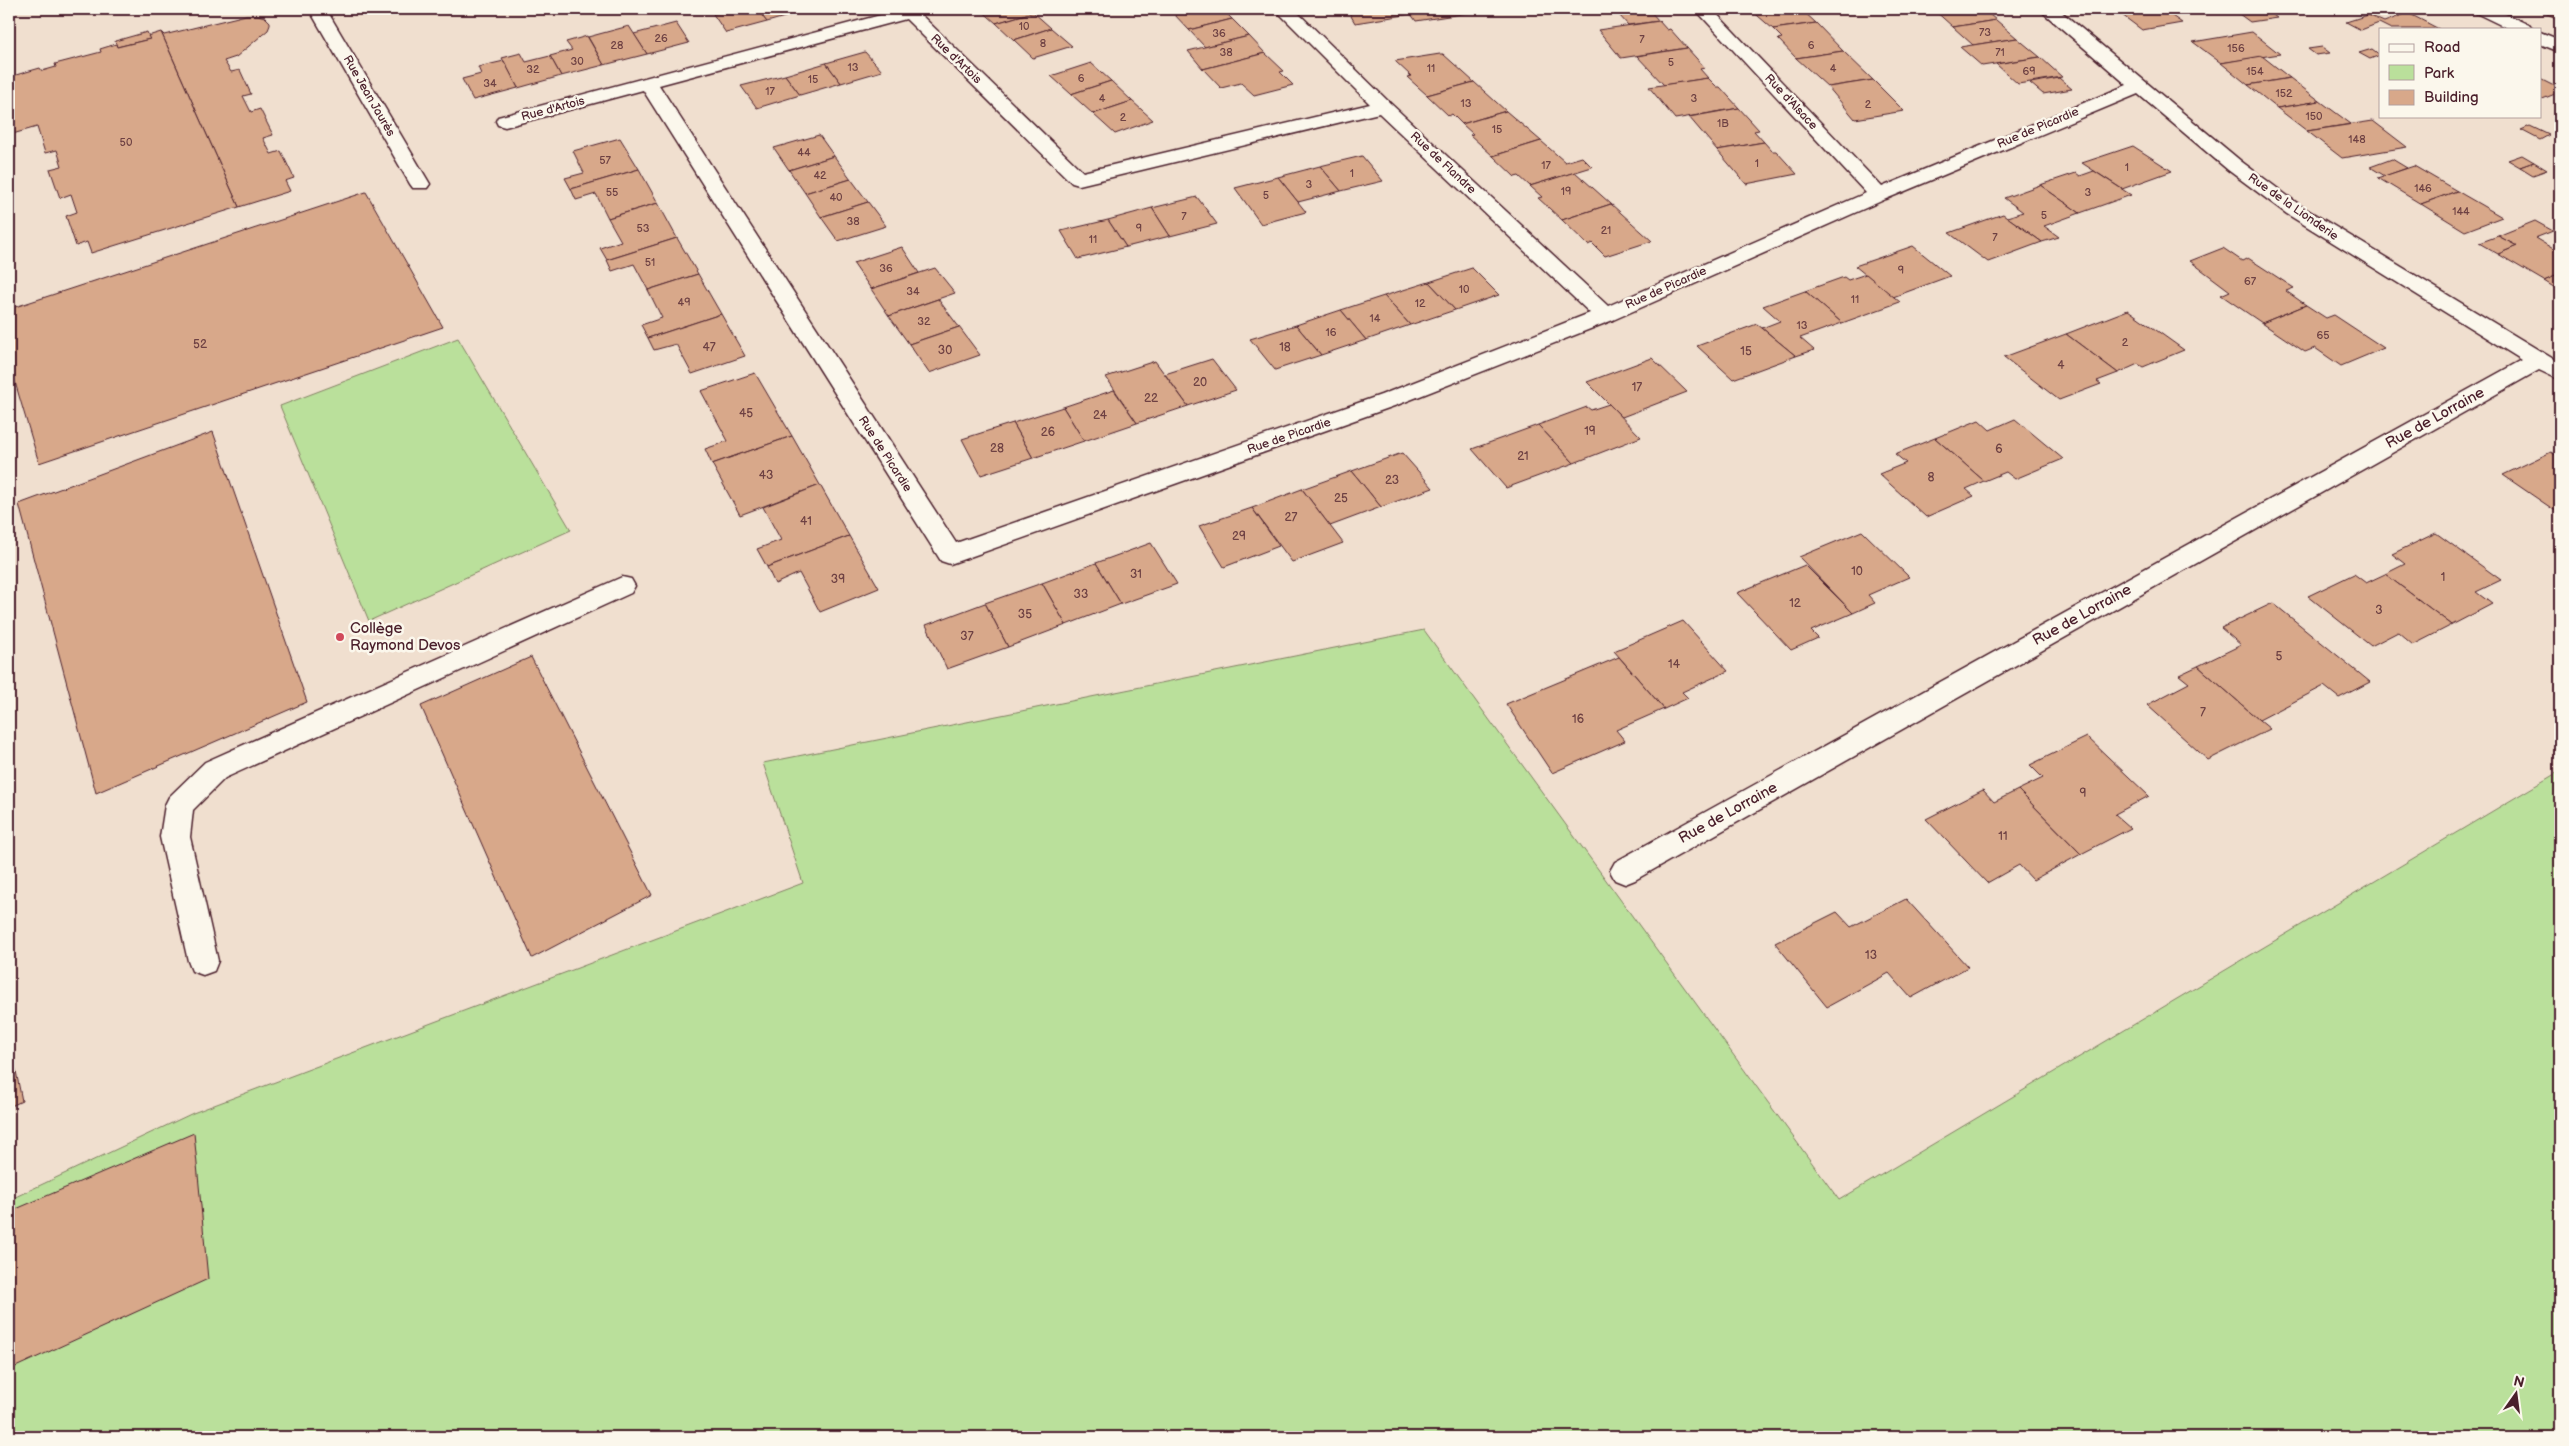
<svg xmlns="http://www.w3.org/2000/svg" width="2569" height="1446" font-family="'Balsamiq Sans',sans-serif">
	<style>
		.green { fill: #bae09b; stroke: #828063 }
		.building { fill: #d8a88a; stroke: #4a1f2b }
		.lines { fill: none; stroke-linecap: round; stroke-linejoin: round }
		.minor-casing { stroke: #4a1f2b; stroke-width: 3 }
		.minor { fill: #fbf7ec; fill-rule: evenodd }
		.poi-dot { fill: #d1495b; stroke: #fbf7ec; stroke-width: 2 }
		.labels { text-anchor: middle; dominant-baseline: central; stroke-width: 5; stroke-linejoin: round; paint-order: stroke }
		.far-number-label { font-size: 11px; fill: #6e4143 }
		.far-street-label { font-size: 12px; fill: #4a1f2b; stroke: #fbf7ec }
		.number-label { font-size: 12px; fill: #6e4143 }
		.street-label { font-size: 15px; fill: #4a1f2b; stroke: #fbf7ec }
		.poi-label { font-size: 15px; fill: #4a1f2b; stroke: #fbf7ec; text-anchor: start }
	</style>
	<rect width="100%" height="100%" fill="#f0dfcf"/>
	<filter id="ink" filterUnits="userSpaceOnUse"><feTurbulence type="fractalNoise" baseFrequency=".02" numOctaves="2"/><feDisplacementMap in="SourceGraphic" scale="10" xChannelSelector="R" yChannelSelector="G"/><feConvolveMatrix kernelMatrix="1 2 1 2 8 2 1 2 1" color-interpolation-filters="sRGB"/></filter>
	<g filter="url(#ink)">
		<g class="green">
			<path d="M458,338L571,530L369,621L280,406Z"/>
			<path d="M1424,630L1839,1200L2560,771V1437H9V1200L193,1113L803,883L763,763Z"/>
		</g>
		<g class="building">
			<path d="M732,9H757L767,22L726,33L713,14Z"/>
			<path d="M757,9H804L806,11L767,22Z"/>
			<path d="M980,9H1030L1033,12L996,23Z"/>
			<path d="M1188,9H1222L1232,19L1189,30L1173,13Z"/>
			<path d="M1347,9H1407L1411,14L1355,23Z"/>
			<path d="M1407,9H1465L1468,13L1416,21Z"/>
			<path d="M1465,9H1495L1468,13Z"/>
			<path d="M1750,9H1801L1816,23L1773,29Z"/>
			<path d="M1933,9H1983L1996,20L1953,27Z"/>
			<path d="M2114,9H2162L2182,23L2142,30Z"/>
			<path d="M2243,9H2265L2277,18L2250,22L2235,11L2244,10Z"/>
			<path d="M2560,9V20L2545,13L2556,9Z"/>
			<path d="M1650,11L1659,21L1628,25L1619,15Z"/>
			<path d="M1033,12L1051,28L1014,40L996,23Z"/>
			<path d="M2408,13L2439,29H2391L2379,23L2361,30L2346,22L2368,15L2384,22Z"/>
			<path d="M246,15H258L265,17L270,22V25L268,30L236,57L224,61L231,72L240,70L251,94L243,96L251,112L260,109L273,135L263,138L271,154L281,151L294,178L285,181L290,191L239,207L161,32L164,35Z"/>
			<path d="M1232,19L1249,36L1205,47L1189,30Z"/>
			<path d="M1996,20L2017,38L1973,45L1953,27Z"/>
			<path d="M1659,21L1667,30L1670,29L1687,48L1621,58L1598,30Z"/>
			<path d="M676,23L689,43L647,54L634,34Z"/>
			<path d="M1816,23L1843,51L1796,58L1778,39L1782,38L1773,29Z"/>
			<path d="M629,26L647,54L604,65L588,37Z"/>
			<path d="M1051,28L1072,46L1033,58L1014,40Z"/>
			<path d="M147,32L150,39L117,47L115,41Z"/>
			<path d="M161,32L239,207L91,253L87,242L76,246L66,216L77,212L71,194L60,198L50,169L62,166L57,150L45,153L37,127L9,135V77L40,68L42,71L56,67L55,64L101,52L100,49L116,44L117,47L150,39L148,36Z"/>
			<path d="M2252,32L2280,54L2221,63L2193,42Z"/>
			<path d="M587,36L604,65L561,76L550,56L572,50L566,42Z"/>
			<path d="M1249,36L1265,53L1203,69L1188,51Z"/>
			<path d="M2017,38L2040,57L1982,66L1960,47Z"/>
			<path d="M2322,47L2330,53L2316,55L2308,49Z"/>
			<path d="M1687,48L1705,68L1700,69L1708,78L1664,85L1637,56Z"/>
			<path d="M2372,49L2380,55L2370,59L2359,53Z"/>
			<path d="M1843,51L1873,80L1828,87L1796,58Z"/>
			<path d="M865,52L882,71L841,83L826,63Z"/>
			<path d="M521,53L526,62L550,56L561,76L518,88L502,58Z"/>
			<path d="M1265,53L1284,71L1280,72L1293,85L1254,95L1241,83L1221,88L1203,69Z"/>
			<path d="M1440,54H1443L1474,82L1427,95L1407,77L1411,76L1395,61Z"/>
			<path d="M2262,56L2290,78L2248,85L2221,63Z"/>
			<path d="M2040,57L2062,77L2018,84L1996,64Z"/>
			<path d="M504,61L518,88L473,100L462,79L481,74L478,67Z"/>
			<path d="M826,63L841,83L800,95L785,75Z"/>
			<path d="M1091,63L1111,81L1071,94L1051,76Z"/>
			<path d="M785,75L800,95L757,108L741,86Z"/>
			<path d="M1708,78L1717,87H1720L1739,108L1675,119L1649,87Z"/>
			<path d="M2059,78L2072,89L2043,94L2030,83Z"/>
			<path d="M2290,78L2320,101L2277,108L2248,85Z"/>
			<path d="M2540,79L2560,89V92L2540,100Z"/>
			<path d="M1873,80L1904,111L1855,119L1828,87Z"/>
			<path d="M1111,81L1132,101L1093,114L1071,94Z"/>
			<path d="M1474,82L1506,111L1462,124L1452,114L1449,116L1427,95Z"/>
			<path d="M1132,101L1153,120L1115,134L1093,114Z"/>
			<path d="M2320,101L2351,124L2307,131L2277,108Z"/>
			<path d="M1739,108L1759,130L1754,131L1764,142L1717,150L1689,117Z"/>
			<path d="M1506,111L1541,141L1493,156L1470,135L1473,134L1462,124Z"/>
			<path d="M2373,121L2407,147L2342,158L2307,131Z"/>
			<path d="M2530,126L2549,135L2540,140L2521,130Z"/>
			<path d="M819,135L834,156L789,170L774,148Z"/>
			<path d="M620,138L639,169L571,189L565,178L584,173L573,151Z"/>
			<path d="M1541,141L1565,162L1582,157L1592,167L1530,186L1519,176L1515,177L1493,156Z"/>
			<path d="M1764,142L1772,151H1776L1797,174L1746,184L1717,150Z"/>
			<path d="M2133,146L2172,171L2122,189L2082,163Z"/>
			<path d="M2522,155L2534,162L2520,167L2508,160Z"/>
			<path d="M834,156L851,179L805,193L789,170Z"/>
			<path d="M1362,156L1383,181L1341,191L1320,166Z"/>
			<path d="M2392,159L2407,168L2385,176L2370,167Z"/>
			<path d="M2534,162L2547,170L2533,175L2520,167Z"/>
			<path d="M1320,166L1341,191L1298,202L1278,177Z"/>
			<path d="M2414,166L2457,191L2421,204L2378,178Z"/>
			<path d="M639,169L658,203L608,218L596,194L576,200L571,189Z"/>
			<path d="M2094,171L2131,195L2080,213L2040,185L2076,173L2080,176Z"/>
			<path d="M1575,172L1611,204L1562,220L1538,198L1542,197L1530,186Z"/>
			<path d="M1278,177L1306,212L1261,224L1235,188Z"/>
			<path d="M851,179L868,202L821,217L805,193Z"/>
			<path d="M2040,185L2080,213L2044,226L2059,237L2042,242L2007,217L2023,212L2004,198Z"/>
			<path d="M2457,191L2502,217L2465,231L2421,204Z"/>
			<path d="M366,192L443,327L39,463L9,362V309Z"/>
			<path d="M1197,197L1217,224L1170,236L1152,208Z"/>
			<path d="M868,202L886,226L838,241L821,217Z"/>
			<path d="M658,203L677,238L607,260L600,248L621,241L608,218Z"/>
			<path d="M1611,204L1652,241L1605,256L1592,243L1588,245L1562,220Z"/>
			<path d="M1152,208L1170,236L1126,247L1108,220Z"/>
			<path d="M2003,214L2042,242L1988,262L1949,233Z"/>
			<path d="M1108,220L1126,247L1078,259L1061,231Z"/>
			<path d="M2535,221L2553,231L2535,238L2560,253V274L2544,281L2498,254L2517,246L2498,236Z"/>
			<path d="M2498,236L2517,246L2498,254L2479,243Z"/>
			<path d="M677,238L698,274L648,290L634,264L612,271L607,260Z"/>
			<path d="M1913,246L1950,276L1893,297L1855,266Z"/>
			<path d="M902,247L919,273L871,289L853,263Z"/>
			<path d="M2223,248L2242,261L2248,258L2294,288L2286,291L2306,305L2262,323L2221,295L2230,291L2190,261Z"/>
			<path d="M935,268L955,293L889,316L871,289Z"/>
			<path d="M1472,268L1499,295L1455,310L1429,282Z"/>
			<path d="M698,274L721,314L648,338L641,325L662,318L648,290Z"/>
			<path d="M1866,274L1900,302L1842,323L1805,291L1844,277L1848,280Z"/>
			<path d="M2560,274V291L2544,281L2551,278Z"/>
			<path d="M1429,282L1455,310L1410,325L1384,296Z"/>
			<path d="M1805,291L1842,323L1800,338L1814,350L1796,356L1762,328L1780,321L1763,306Z"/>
			<path d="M1384,296L1410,325L1366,340L1341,310Z"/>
			<path d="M938,299L959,327L909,344L889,316Z"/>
			<path d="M2306,305L2326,318L2334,315L2384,348L2341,366L2315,348L2305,352L2262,323Z"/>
			<path d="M1341,310L1366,340L1321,355L1296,325Z"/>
			<path d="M2128,310L2184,350L2143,367L2138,364L2118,373L2066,334Z"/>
			<path d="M721,314L745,356L692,374L676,344L654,350L648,338Z"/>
			<path d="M1757,324L1796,356L1733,379L1697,346Z"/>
			<path d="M1296,325L1321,355L1275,370L1250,339Z"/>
			<path d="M959,327L980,355L929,373L909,344Z"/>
			<path d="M2066,334L2118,373L2097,381L2101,384L2059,400L2004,357Z"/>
			<path d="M1652,358L1687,392L1622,417L1587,382Z"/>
			<path d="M1212,359L1236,390L1188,406L1165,374Z"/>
			<path d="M1155,361L1188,406L1137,423L1106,377Z"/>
			<path d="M755,373L792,436L712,464L705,449L728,441L701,391Z"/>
			<path d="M1114,390L1137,423L1084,441L1063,407Z"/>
			<path d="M1609,404L1641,437L1574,463L1538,425L1587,407L1591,410Z"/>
			<path d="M1063,407L1084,441L1033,458L1013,423Z"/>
			<path d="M2015,419L2063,459L2015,479L2006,472L1984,481L1935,438L1979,420L1990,430Z"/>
			<path d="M1013,423L1033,458L981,475L962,439Z"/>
			<path d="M1538,425L1574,463L1506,488L1472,449Z"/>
			<path d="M213,432L307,702L96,793L19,504Z"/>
			<path d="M792,436L820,485L740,515L712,464Z"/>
			<path d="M1935,438L1984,481L1966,489L1974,496L1926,517L1879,474L1906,463L1895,454Z"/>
			<path d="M2551,452L2560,458V514L2503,475Z"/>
			<path d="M1402,453L1433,488L1381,507L1352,471Z"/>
			<path d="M1352,471L1381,507L1330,526L1302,489Z"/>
			<path d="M820,485L849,536L767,567L757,549L781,540L763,507Z"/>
			<path d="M1302,489L1343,543L1292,562L1252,508Z"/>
			<path d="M1252,508L1279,546L1224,567L1199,526Z"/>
			<path d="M1862,531L1909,577L1868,595L1875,603L1853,613L1799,557Z"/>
			<path d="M2436,533L2501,580L2476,592L2492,604L2452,625L2385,574L2405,564L2392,554Z"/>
			<path d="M849,536L879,588L820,612L799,573L775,584L767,567Z"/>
			<path d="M1151,543L1177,584L1121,604L1096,563Z"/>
			<path d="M1096,563L1121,604L1066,625L1042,583Z"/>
			<path d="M1805,565L1853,613L1811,631L1818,638L1791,650L1737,593Z"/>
			<path d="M2354,574L2366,583L2385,574L2452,625L2413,645L2398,632L2371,646L2308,596Z"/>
			<path d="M1042,583L1066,625L1008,647L985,603Z"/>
			<path d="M985,603L1008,647L947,669L926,625Z"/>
			<path d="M2273,603L2370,682L2339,698L2324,686L2259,720L2198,666L2241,645L2221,628Z"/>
			<path d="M1683,621L1728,671L1682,692L1688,698L1664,709L1614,651Z"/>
			<path d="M531,657L652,895L532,958L421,706Z"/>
			<path d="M1619,657L1664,709L1616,730L1625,741L1552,773L1506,704Z"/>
			<path d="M2198,666L2259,720L2270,729L2208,760L2147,705L2189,683L2179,675Z"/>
			<path d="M2087,737L2149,796L2115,814L2131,828L2081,854L2018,790L2043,778L2030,765Z"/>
			<path d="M1983,790L1994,802L2018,790L2081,854L2033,880L2019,865L1987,883L1926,819Z"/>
			<path d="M1906,899L1968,967L1911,998L1889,973L1827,1007L1775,943L1837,912L1851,927Z"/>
			<path d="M9,1036L22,1101L9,1107Z"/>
			<path d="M194,1133L208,1279L9,1370V1212Z"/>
		</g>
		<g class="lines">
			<defs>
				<g id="minor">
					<path d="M309,9H326L430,184L427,188H413L410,184Z"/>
					<path d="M903,9H915L1083,172L1370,104L1275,9H1294L1390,103L1608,306L1866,193L1695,9H1712L1882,187L2127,85L2039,9H2058L2242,162L2301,206L2560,363V380L2539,370L1635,880L1625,884L1615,880L1610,871L1615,862L2522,360L2287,214L2228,170L2138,94L1886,199L1613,320L1397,405L950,564L941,561L643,90L505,127L498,125L496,121L498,117ZM906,19L1072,183L1079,185L1379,113L1590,313L1381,395L956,543L659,85Z"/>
					<path d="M2473,9H2495L2529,25L2532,29H2509L2476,13Z"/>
					<path d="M2540,32L2560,40V52L2540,44Z"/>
					<path d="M622,577L631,579L635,586L631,593L225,778L193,810L190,837L218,961L214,971L203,975L192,971L188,961L160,837L165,805L169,797L205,762Z"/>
				</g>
			</defs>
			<use href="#minor" class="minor-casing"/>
			<use href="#minor" class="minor"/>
		</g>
	</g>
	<circle class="poi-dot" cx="340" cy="637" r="5"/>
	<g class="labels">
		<g class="far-number-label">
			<text x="1024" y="26">10</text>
			<text x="1985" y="32">73</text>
			<text x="1219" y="33">36</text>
			<text x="661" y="38">26</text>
			<text x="1642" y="39">7</text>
			<text x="1043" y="43">8</text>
			<text x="617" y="45">28</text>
			<text x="1811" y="45">6</text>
			<text x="2236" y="48">156</text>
			<text x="1226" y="52">38</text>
			<text x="2000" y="52">71</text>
			<text x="577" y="61">30</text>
			<text x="1671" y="62">5</text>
			<text x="853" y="67">13</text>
			<text x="1431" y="68">11</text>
			<text x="1833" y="68">4</text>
			<text x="533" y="69">32</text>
			<text x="2029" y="71">69</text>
			<text x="2255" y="71">154</text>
			<text x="1081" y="78">6</text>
			<text x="813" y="79">15</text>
			<text x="490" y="83">34</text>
			<text x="770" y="91">17</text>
			<text x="2284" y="93">152</text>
			<text x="1102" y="98">4</text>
			<text x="1694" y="98">3</text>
			<text x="1466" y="103">13</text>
			<text x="1868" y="104">2</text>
			<text x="2314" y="116">150</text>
			<text x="1123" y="117">2</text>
			<text x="1723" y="123">1B</text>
			<text x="1497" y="129">15</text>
			<text x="2357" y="139">148</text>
			<text x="126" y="142">50</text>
			<text x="804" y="152">44</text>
			<text x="605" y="160">57</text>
			<text x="1757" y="163">1</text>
			<text x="1546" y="165">17</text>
			<text x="2127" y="167">1</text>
			<text x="1352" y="173">1</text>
			<text x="820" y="175">42</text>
			<text x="1309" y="184">3</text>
			<text x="2423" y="188">146</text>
			<text x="1566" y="191">19</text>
			<text x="612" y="192">55</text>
			<text x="2088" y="192">3</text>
			<text x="1266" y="195">5</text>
			<text x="836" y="197">40</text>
			<text x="2461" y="211">144</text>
			<text x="2044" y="215">5</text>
			<text x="1184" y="216">7</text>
			<text x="853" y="221">38</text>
			<text x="643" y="228">53</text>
			<text x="1139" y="228">9</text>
			<text x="1606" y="230">21</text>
			<text x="1995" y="237">7</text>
			<text x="1093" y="239">11</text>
			<text x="650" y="262">51</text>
			<text x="886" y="268">36</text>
			<text x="1901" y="270">9</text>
			<text x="2250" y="281">67</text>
			<text x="1464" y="289">10</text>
			<text x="913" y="291">34</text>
			<text x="1855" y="299">11</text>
			<text x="684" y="302">49</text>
			<text x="1420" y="303">12</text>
			<text x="1375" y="318">14</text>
			<text x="924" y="321">32</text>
			<text x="1802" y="325">13</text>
			<text x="1331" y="332">16</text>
			<text x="2323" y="335">65</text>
			<text x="2125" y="342">2</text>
		</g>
		<g class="far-street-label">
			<text transform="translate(956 59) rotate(44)">Rue d'Artois</text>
			<text transform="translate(369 96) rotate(60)">Rue Jean Jaurès</text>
			<text transform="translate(1791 102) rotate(47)">Rue d'Alsace</text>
			<text transform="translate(553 109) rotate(-15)">Rue d'Artois</text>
			<text transform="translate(2038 128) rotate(-23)">Rue de Picardie</text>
			<text transform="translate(1443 163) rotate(43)">Rue de Flandre</text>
			<text transform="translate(2293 207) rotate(35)">Rue de la Lionderie</text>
			<text transform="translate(1666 288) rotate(-24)">Rue de Picardie</text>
			<text transform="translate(1289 436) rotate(-19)">Rue de Picardie</text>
			<text transform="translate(885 454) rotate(57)">Rue de Picardie</text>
		</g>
		<g class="number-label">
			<text x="200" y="344">52</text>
			<text x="709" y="347">47</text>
			<text x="1285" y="347">18</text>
			<text x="945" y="350">30</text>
			<text x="1746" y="351">15</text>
			<text x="2061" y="365">4</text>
			<text x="1200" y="382">20</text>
			<text x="1637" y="387">17</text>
			<text x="1151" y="398">22</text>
			<text x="746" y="413">45</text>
			<text x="1100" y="415">24</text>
			<text x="1590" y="431">19</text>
			<text x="1048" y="432">26</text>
			<text x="997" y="448">28</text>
			<text x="1999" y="449">6</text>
			<text x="1523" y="456">21</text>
			<text x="766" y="475">43</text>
			<text x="1931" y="477">8</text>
			<text x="1392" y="480">23</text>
			<text x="1341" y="498">25</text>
			<text x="1291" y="517">27</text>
			<text x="806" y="521">41</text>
			<text x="1239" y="536">29</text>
			<text x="1857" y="571">10</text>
			<text x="1136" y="574">31</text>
			<text x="2443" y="577">1</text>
			<text x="838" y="579">39</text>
			<text x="1081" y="594">33</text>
			<text x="1795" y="603">12</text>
			<text x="2379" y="610">3</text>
			<text x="1025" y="614">35</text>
			<text x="967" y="636">37</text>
			<text x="2279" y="656">5</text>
			<text x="1674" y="664">14</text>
			<text x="2203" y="712">7</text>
			<text x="1578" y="719">16</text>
			<text x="2083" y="793">9</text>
			<text x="2003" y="836">11</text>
			<text x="1871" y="955">13</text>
		</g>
		<g class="street-label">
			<text transform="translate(2435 418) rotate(-29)">Rue de Lorraine</text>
			<text transform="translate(2082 615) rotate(-29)">Rue de Lorraine</text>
			<text transform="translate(1728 813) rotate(-29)">Rue de Lorraine</text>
		</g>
		<g class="poi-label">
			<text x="350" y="628">Collège<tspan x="350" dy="17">Raymond Devos</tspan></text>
		</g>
	</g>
	<rect width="2569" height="1446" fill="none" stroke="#fbf7ec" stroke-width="30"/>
	<rect x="15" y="15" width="2539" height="1416" fill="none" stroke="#4a1f2b" stroke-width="2" filter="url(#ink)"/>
	<rect x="2379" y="28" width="162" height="90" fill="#fbf7ec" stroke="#b4a19f"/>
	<rect x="2389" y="44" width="25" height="8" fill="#fbf7ec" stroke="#b4a19f"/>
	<text x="2424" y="52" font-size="15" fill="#4a1f2b">Road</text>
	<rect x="2389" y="65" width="25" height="15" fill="#bae09b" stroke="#b4a19f"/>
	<text x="2424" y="78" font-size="15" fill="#4a1f2b">Park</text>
	<rect x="2389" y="90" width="25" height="15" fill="#d8a88a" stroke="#b4a19f"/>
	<text x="2424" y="102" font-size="15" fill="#4a1f2b">Building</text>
	<g transform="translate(2516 1394) rotate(14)" stroke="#fbf7ec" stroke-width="4" paint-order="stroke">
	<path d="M0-4L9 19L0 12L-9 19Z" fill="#4a1f2b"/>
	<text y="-8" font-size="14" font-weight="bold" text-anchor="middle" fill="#4a1f2b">N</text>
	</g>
</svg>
